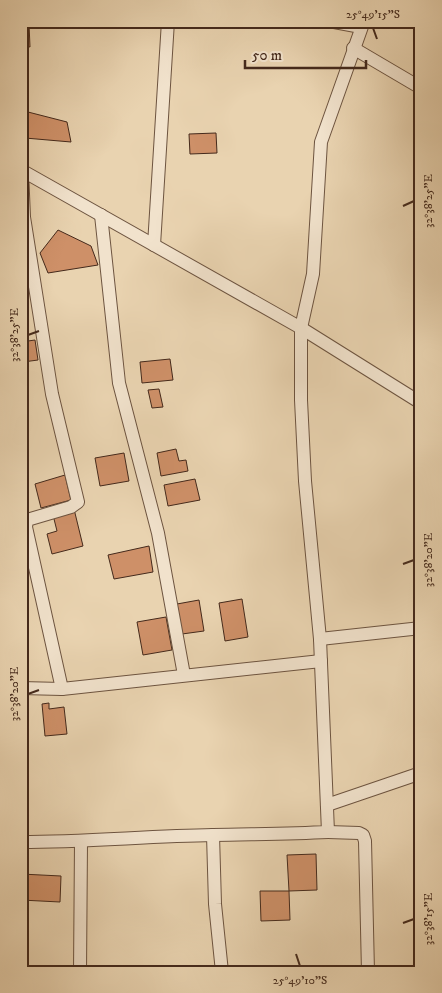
<svg xmlns="http://www.w3.org/2000/svg" width="442" height="993" font-family="'IM FELL DW Pica',serif">
	<style>
		.building { fill: #ce9068; stroke: #44291b }
		.lines { fill: none; stroke-linecap: round; stroke-linejoin: round }
		.minor-casing { stroke: #6d5440; stroke-width: 14 }
		.minor { stroke: #f1e2cc; stroke-width: 12 }
		.ticks { fill: none; stroke: #44291b; stroke-width: 2 }
		.neatline { fill: none; stroke: #44291b; stroke-width: 2 }
		.ticks-label { font-size: 12px; text-anchor: middle; fill: #44291b }
	</style>
	<rect width="100%" height="100%" fill="#e9d3b0"/>
	<filter id="stains"><feTurbulence type="fractalNoise" baseFrequency=".004" numOctaves="4"/><feColorMatrix values="0 0 0 0 .2 0 0 0 0 .09 0 0 0 0 .02 0 0 0 .5 -.17"/></filter>
	<radialGradient id="worn" r=".72"><stop offset=".6" stop-color="#630" stop-opacity="0"/><stop offset="1" stop-color="#630" stop-opacity=".3"/></radialGradient>
	<g class="building">
		<path d="M21,22L29,24L30,47L21,45Z"/>
		<path d="M28,112L67,122L71,142L25,138Z"/>
		<path d="M216,133L217,153L190,154L189,134Z"/>
		<path d="M58,230L91,246L98,265L48,273L40,253Z"/>
		<path d="M35,340L38,360L23,362L25,373H21V342Z"/>
		<path d="M170,359L173,380L142,383L140,362Z"/>
		<path d="M159,389L163,407L152,408L148,390Z"/>
		<path d="M176,449L179,461L186,460L188,471L161,476L157,453Z"/>
		<path d="M124,453L129,481L100,486L95,458Z"/>
		<path d="M65,475L71,500L41,508L35,484Z"/>
		<path d="M195,479L200,500L168,506L164,485Z"/>
		<path d="M74,509L83,546L52,554L47,534L57,531L53,515Z"/>
		<path d="M149,546L153,572L114,579L108,555Z"/>
		<path d="M242,599L248,637L225,641L219,603Z"/>
		<path d="M199,600L204,631L182,634L177,604Z"/>
		<path d="M166,617L172,650L143,655L137,622Z"/>
		<path d="M49,703V709L64,707L67,734L45,736L42,704Z"/>
		<path d="M316,854L317,890L289,891L287,855Z"/>
		<path d="M21,874L61,876L60,902L21,900Z"/>
		<path d="M260,891H289L290,920L261,921Z"/>
	</g>
	<g class="lines">
		<defs>
			<g id="minor">
				<path d="M329,21L361,27"/>
				<path d="M353,48L421,88"/>
				<path d="M21,170L301,328L421,403"/>
				<path d="M22,171L24,217L52,394L78,502L71,507L27,520L26,527L62,689"/>
				<path d="M101,215L119,383L158,533L184,675"/>
				<path d="M154,245L168,21"/>
				<path d="M320,639L421,628"/>
				<path d="M21,688L62,689L321,661"/>
				<path d="M327,805L421,773"/>
				<path d="M328,832L359,833L363,835L365,841L368,972"/>
				<path d="M213,835L215,904L222,972"/>
				<path d="M21,842C85,842 149,836 213,835C251,834 289,834 328,832L320,639L305,481L301,400V328L313,274L321,142L364,21"/>
				<path d="M80,972L81,842"/>
			</g>
		</defs>
		<use href="#minor" class="minor-casing"/>
		<use href="#minor" class="minor"/>
	</g>
	<path class="ticks" d="M373,28L377,39M403,206L414,201M28,335L39,331M403,564L414,560M28,694L39,690M403,923L414,919M296,954L300,966"/>
	<rect width="442" height="993" fill="none" stroke="#e9d3b0" stroke-width="55"/>
	<path d="M245 60v8h121v-8" fill="none" stroke="#44291b" stroke-width="2.5"/>
	<text x="252" y="60" font-size="15" fill="#44291b" stroke="#f1e2cc" stroke-width="4" paint-order="stroke">50 m</text>
	<rect x="28" y="28" width="386" height="938" class="neatline"/>
	<g class="ticks-label">
		<text x="373" y="18">25°49'15"S</text>
		<text transform="translate(428 201) rotate(-90)" y="4">32°38'25"E</text>
		<text transform="translate(14 335) rotate(-90)" y="4">32°38'25"E</text>
		<text transform="translate(428 560) rotate(-90)" y="4">32°38'20"E</text>
		<text transform="translate(14 694) rotate(-90)" y="4">32°38'20"E</text>
		<text transform="translate(428 919) rotate(-90)" y="4">32°38'15"E</text>
		<text x="300" y="984">25°49'10"S</text>
	</g>
	<rect width="100%" height="100%" filter="url(#stains)"/>
	<rect width="100%" height="100%" fill="url(#worn)"/>
</svg>
